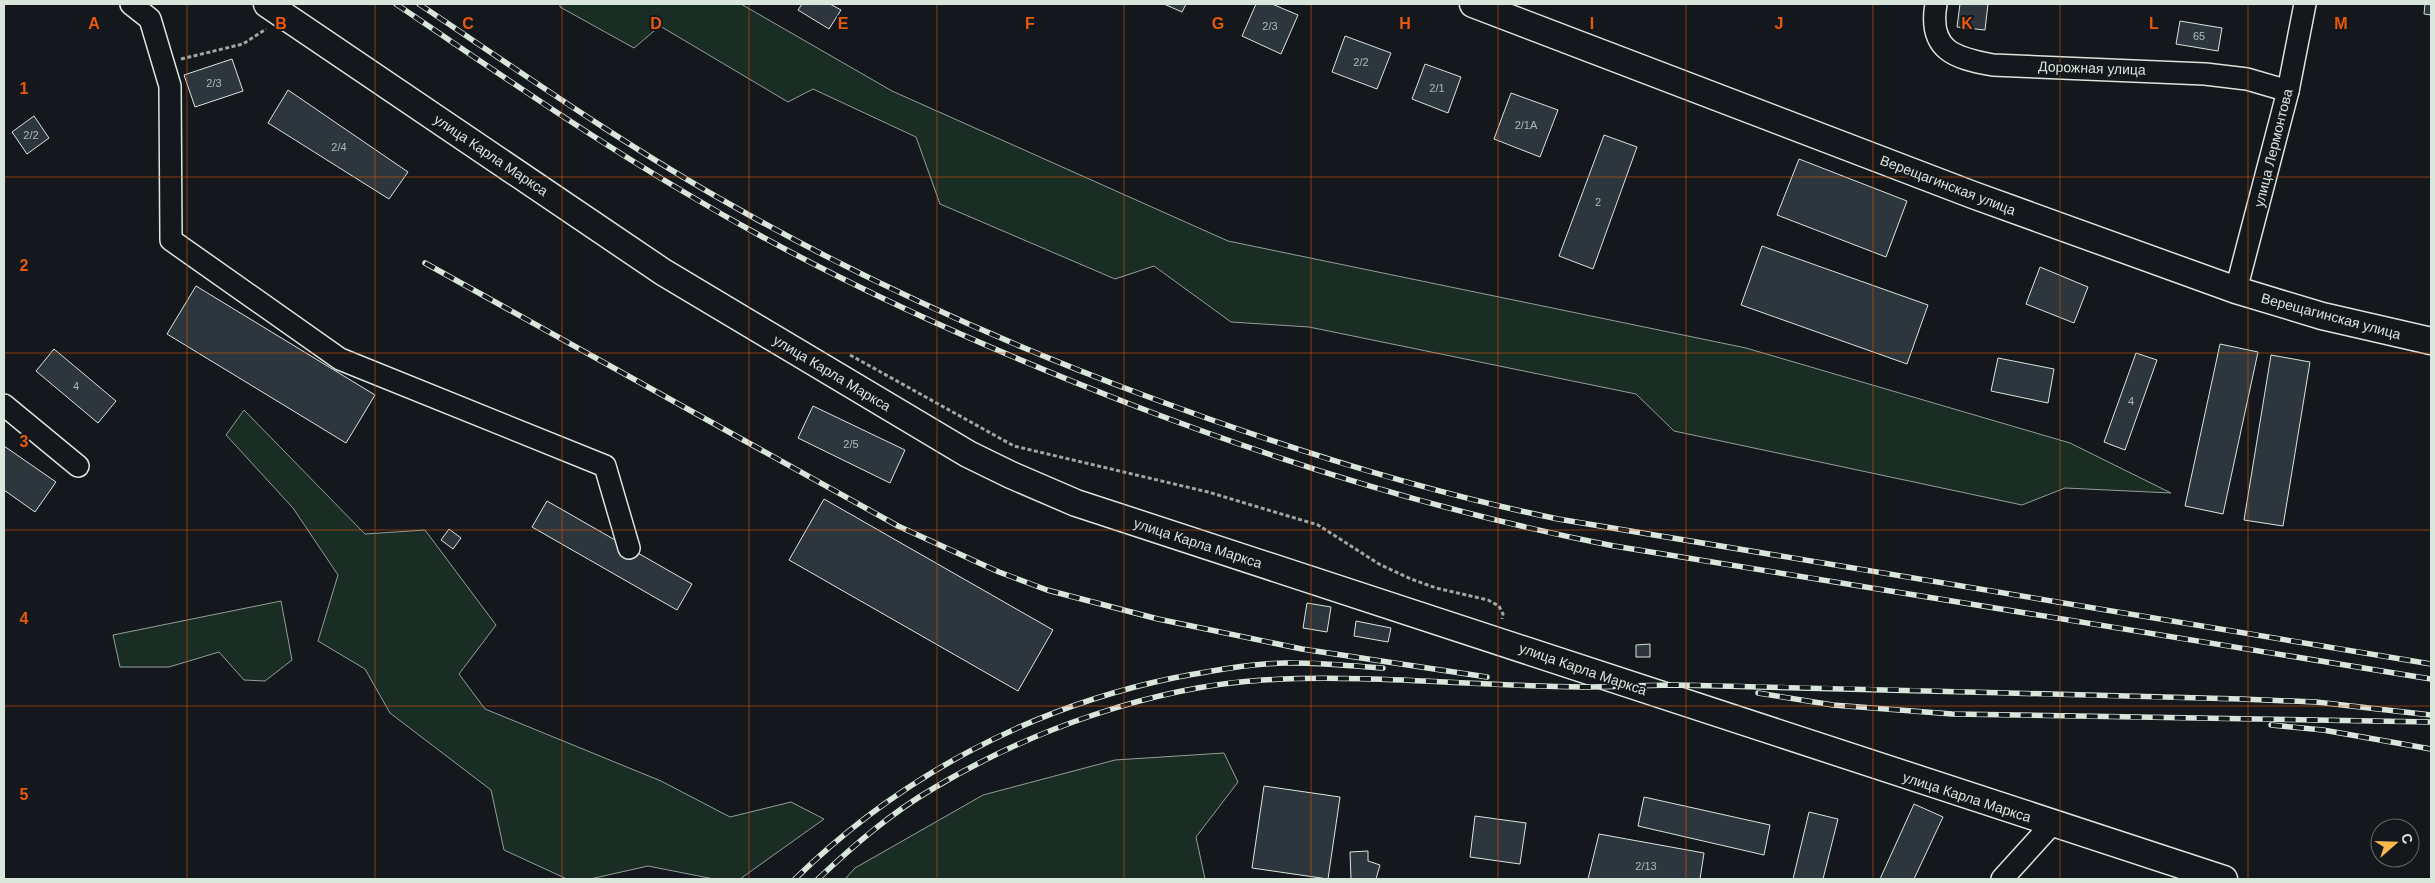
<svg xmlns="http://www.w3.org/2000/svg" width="2435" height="883" font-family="Arial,sans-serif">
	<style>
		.green { fill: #1a2d24; stroke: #939e99 }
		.building { fill: #2c363c; stroke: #d8e6dc }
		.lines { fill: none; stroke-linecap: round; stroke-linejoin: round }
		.minor-casing { stroke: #d8e6dc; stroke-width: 24 }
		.major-casing { stroke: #d8e6dc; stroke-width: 29 }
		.path { stroke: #9da8a2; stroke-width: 3; stroke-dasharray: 4 2.5; stroke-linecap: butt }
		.minor { stroke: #14181c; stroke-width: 21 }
		.major { stroke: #14181c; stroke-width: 26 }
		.rail-casing { stroke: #d8e6dc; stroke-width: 5.5 }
		.rail { stroke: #14181c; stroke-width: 4; stroke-dasharray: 11; stroke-linecap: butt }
		.grid { fill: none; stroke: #e8590c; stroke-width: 1; stroke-opacity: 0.55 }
		.labels { text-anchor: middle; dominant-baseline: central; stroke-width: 4; stroke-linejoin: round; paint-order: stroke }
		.number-label { font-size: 11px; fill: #adbab4 }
		.street-label { font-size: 14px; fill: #d8e6dc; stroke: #14181c }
		.grid-label { font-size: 16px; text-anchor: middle; font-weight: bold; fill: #e8590c; stroke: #14181c; stroke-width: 4; stroke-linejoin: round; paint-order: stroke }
	</style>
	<rect width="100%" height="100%" fill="#14181c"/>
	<g class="green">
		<path d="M560,4H741L892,91L1228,241L1746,348L2070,443L2171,493L2065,488L2022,505L1674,431L1636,394L1309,327L1231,322L1154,266L1115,279L940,204L916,137L813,89L788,102L660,26L634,48L560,7Z"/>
		<path d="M244,410L365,534L425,530L496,625L459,674L485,709L661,781L730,817L791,802L824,819L740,879H714L648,866L590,879H567L504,850L491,790L390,713L365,669L318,641L338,575L293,508L226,435Z"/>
		<path d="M281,601L292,660L265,681L244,680L219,652L169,667H120L113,635Z"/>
		<path d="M1224,753L1238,782L1196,837L1205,879H845L855,868L983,795L1115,760Z"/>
	</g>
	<g class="building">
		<path d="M802,4H830L841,10L829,29L798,10Z"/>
		<path d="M1164,4H1186L1182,12Z"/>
		<path d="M1256,4H1272L1298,15L1281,54L1242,36Z"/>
		<path d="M1960,4H1988L1985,30L1957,27Z"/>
		<path d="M2425,4H2431V15L2424,14Z"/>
		<path d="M2180,21L2222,28L2218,51L2176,44Z"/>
		<path d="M1345,36L1391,53L1377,89L1332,72Z"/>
		<path d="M232,59L243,91L195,107L184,75Z"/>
		<path d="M1425,64L1461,77L1448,113L1412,99Z"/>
		<path d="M288,90L408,172L389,199L268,123Z"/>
		<path d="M1511,93L1558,110L1540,157L1494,139Z"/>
		<path d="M34,116L49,138L27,154L12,132Z"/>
		<path d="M1604,135L1637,147L1593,269L1559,256Z"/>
		<path d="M1799,159L1907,201L1886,257L1777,215Z"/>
		<path d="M1762,246L1928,305L1907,364L1741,305Z"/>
		<path d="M2040,267L2088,287L2074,323L2026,304Z"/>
		<path d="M196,286L375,395L346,443L167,334Z"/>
		<path d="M2220,344L2258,352L2223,514L2185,506Z"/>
		<path d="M54,349L116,401L98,423L36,371Z"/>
		<path d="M2136,353L2157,360L2125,450L2104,442Z"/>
		<path d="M2271,355L2310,362L2283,526L2244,520Z"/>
		<path d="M1998,358L2054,369L2048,403L1991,391Z"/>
		<path d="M813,406L905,450L890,483L798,438Z"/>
		<path d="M4,446L56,482L35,512L4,490Z"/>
		<path d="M824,499L1053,630L1018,691L789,560Z"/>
		<path d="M547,501L692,584L677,610L532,527Z"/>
		<path d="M449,529L461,538L453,549L441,540Z"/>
		<path d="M1307,603L1331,607L1327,632L1303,628Z"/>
		<path d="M1356,621L1391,628L1388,642L1354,636Z"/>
		<path d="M1650,644V657H1636V645Z"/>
		<path d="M1264,786L1340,797L1328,879L1252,868Z"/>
		<path d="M1644,797L1770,825L1764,855L1638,826Z"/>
		<path d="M1914,804L1943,817L1914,879H1880Z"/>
		<path d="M1809,812L1838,819L1823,879H1793Z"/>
		<path d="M1475,816L1526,823L1520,864L1470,857Z"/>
		<path d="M1599,834L1704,853L1700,879H1588Z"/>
		<path d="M1368,851V861L1380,865L1376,879H1351L1350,852Z"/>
	</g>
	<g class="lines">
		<defs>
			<g id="minor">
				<path d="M131,4L150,19L170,86L171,240L340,359L605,466L629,548"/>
				<path d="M1936,4C1928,50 1954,58 1993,65L2205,74L2247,79L2288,91"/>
				<path d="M2236,290L2288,91L2305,4"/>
				<path d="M4,405L78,466"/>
				<path d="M2002,879L2052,824"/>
			</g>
			<g id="major">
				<path d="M267,4L663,272L968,454L1011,475L1076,503L2224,879"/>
				<path d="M1473,4L1973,195L2236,290L2322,316L2431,341"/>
			</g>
		</defs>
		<use href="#minor" class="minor-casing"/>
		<use href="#major" class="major-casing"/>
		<g class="path">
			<path d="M181,59L243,44L266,29"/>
			<path d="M850,355L1014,446L1208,492L1318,525L1379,564L1411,579L1436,588L1488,600L1499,606L1503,614L1502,619"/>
		</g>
		<use href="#minor" class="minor"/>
		<use href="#major" class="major"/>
		<defs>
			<g id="rail">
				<path d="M396,4C491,68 585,134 684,192C827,278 980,346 1135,406C1291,466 1450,514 1614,546L2431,679"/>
				<path d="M419,4C522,73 624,145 733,206C865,281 1004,343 1146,396C1280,446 1417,490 1558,519L2431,664"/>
				<path d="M425,263L898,526L999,572L1047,590L1158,619L1302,649L1487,677"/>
				<path d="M1758,693L1833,705L1952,714L2431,722"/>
				<path d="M2271,725L2323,730L2431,749"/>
				<path d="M795,879C900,776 1030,708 1173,678C1210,671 1248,664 1285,663C1318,662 1351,666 1383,668"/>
				<path d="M818,879C854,845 891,813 934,788C1029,731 1152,687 1263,680C1369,674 1475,686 1581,687C1613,687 1645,685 1677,685C1865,688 2053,695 2241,699L2316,702L2431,715"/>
			</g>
		</defs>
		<use href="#rail" class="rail-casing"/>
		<use href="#rail" class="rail"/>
	</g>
	<path class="grid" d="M187,4V879M375,4V879M562,4V879M749,4V879M937,4V879M1124,4V879M1311,4V879M1498,4V879M1686,4V879M1873,4V879M2060,4V879M2248,4V879M4,177H2431M4,353H2431M4,530H2431M4,706H2431"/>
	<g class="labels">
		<g class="number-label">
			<text x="1270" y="26">2/3</text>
			<text x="2199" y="36">65</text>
			<text x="1361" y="62">2/2</text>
			<text x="214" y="83">2/3</text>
			<text x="1437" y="88">2/1</text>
			<text x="1526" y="125">2/1А</text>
			<text x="31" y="135">2/2</text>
			<text x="339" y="147">2/4</text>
			<text x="1598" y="202">2</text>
			<text x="76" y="386">4</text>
			<text x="2131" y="401">4</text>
			<text x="851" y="444">2/5</text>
			<text x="1646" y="866">2/13</text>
		</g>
		<g class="street-label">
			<text transform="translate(2092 68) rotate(2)">Дорожная улица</text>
			<text transform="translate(2273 148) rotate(-76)">улица Лермонтова</text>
			<text transform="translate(491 155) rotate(34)">улица Карла Маркса</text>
			<text transform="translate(1948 185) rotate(21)">Верещагинская улица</text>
			<text transform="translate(2331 316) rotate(15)">Верещагинская улица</text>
			<text transform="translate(832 373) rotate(31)">улица Карла Маркса</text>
			<text transform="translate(1198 543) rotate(18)">улица Карла Маркса</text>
			<text transform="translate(1583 669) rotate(19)">улица Карла Маркса</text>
			<text transform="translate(1967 797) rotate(18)">улица Карла Маркса</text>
		</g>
	</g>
	<g class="grid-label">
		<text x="94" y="29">A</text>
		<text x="281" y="29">B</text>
		<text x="468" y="29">C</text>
		<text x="656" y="29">D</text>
		<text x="843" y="29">E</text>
		<text x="1030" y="29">F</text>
		<text x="1218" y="29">G</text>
		<text x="1405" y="29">H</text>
		<text x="1592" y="29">I</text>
		<text x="1779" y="29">J</text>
		<text x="1967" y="29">K</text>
		<text x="2154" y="29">L</text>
		<text x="2341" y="29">M</text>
		<text x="24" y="94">1</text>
		<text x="24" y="271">2</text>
		<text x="24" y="447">3</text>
		<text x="24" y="624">4</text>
		<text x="24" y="800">5</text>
	</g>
	<rect width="2435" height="883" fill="none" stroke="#d8e6dc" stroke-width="10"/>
	<g transform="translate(2395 843) rotate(70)"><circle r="24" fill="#14181c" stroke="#626a69"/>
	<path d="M0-4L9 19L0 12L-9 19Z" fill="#ffb74d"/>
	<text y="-8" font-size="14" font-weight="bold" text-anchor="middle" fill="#d8e6dc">С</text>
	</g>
</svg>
